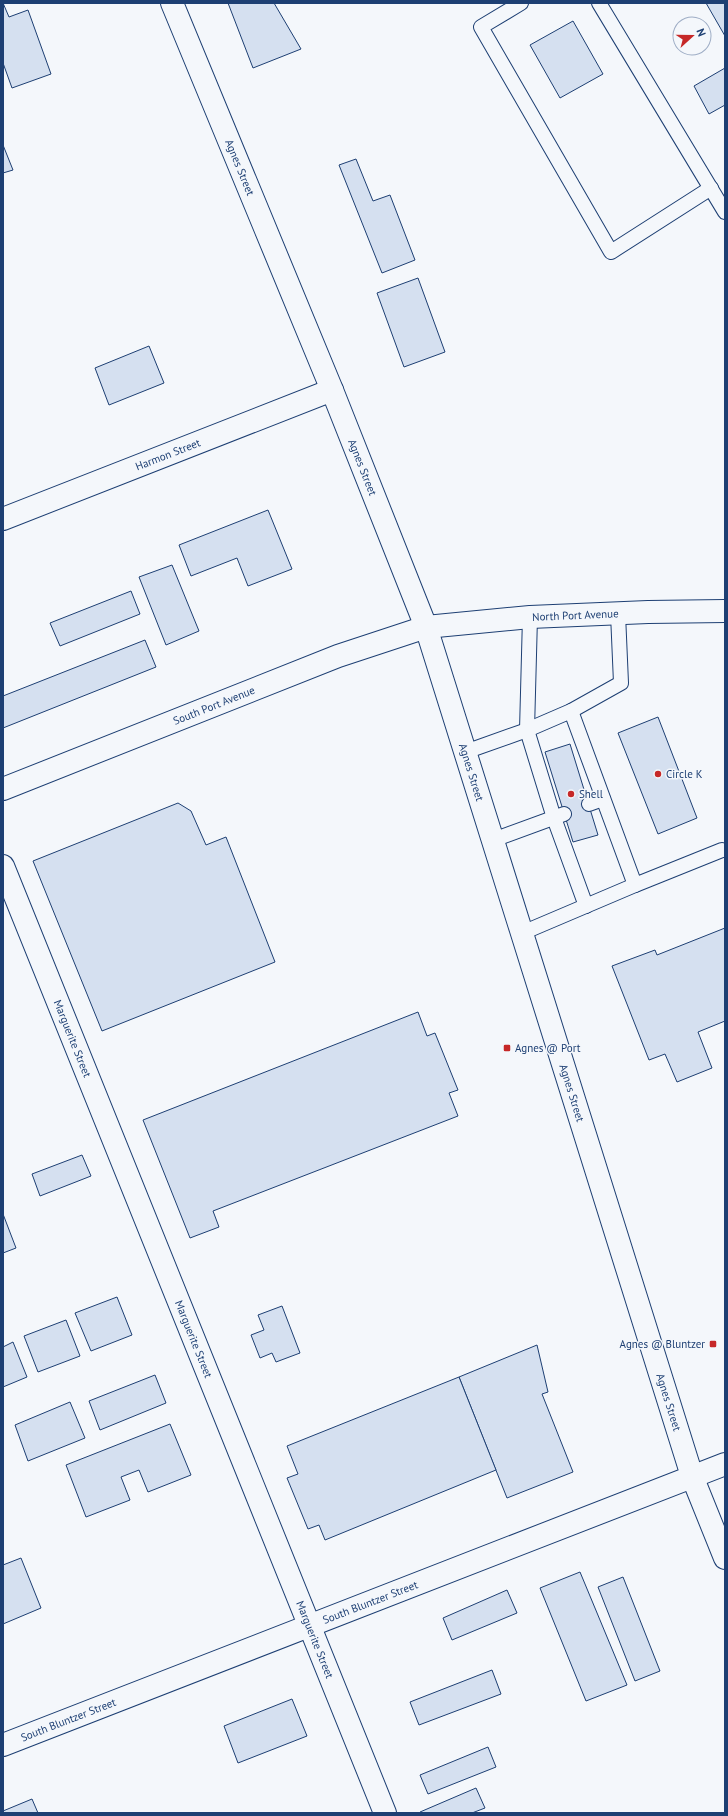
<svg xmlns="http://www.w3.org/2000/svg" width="728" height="1816" font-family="'PT Sans',sans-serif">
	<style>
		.building { fill: #d5e0f0; stroke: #1d3f73 }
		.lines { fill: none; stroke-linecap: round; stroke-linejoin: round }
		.service-casing { stroke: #1d3f73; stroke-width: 16 }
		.minor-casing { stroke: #1d3f73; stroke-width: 24 }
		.secondary-casing { stroke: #1d3f73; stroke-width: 24 }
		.primary-casing { stroke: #1d3f73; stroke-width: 24 }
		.service { stroke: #f4f7fb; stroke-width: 14 }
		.minor { stroke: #f4f7fb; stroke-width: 22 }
		.secondary { stroke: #f4f7fb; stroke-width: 22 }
		.primary { stroke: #f4f7fb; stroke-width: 22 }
		.poi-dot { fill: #c62828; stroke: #f4f7fb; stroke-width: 1.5 }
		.labels { text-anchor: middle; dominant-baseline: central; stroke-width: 3; stroke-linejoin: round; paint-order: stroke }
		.street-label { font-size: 11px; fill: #1d3f73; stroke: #f4f7fb }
		.poi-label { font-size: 11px; fill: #1d3f73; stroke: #f4f7fb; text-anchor: start }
	</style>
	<rect width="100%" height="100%" fill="#f4f7fb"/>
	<g class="building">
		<path d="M3,3L9,17L28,10L51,74L12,88L3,63Z"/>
		<path d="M228,3H274L301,49L253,68Z"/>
		<path d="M706,3H725V36Z"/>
		<path d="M573,21L603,74L560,98L530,45Z"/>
		<path d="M725,68V105L709,114L694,86Z"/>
		<path d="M3,145L13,170L3,173Z"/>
		<path d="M356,159L373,201L390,195L415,260L382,273L339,165Z"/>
		<path d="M418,278L445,352L404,367L377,293Z"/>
		<path d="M149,346L164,383L109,405L95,368Z"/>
		<path d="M268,510L292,569L248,586L237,558L191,576L179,545Z"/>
		<path d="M172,565L199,631L166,645L139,577Z"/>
		<path d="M131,591L140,614L60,646L50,623Z"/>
		<path d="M145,640L156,667L3,728V696Z"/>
		<path d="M658,717L697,818L658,834L618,733Z"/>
		<path d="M570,744L598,835L573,842L545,752Z"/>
		<path d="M178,803L191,811L206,845L226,837L275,962L102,1031L33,861Z"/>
		<path d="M725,928V1021L698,1032L712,1068L677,1082L665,1054L649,1060L612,966L655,950L657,955Z"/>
		<path d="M418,1012L427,1036L435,1033L458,1090L449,1093L458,1116L213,1211L219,1227L190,1238L143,1120Z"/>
		<path d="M82,1155L91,1176L40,1196L32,1174Z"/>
		<path d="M3,1214L16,1248L3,1253Z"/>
		<path d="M117,1297L132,1335L91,1351L75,1313Z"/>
		<path d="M282,1306L300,1353L276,1362L272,1353L260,1358L251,1335L264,1330L258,1315Z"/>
		<path d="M66,1320L80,1356L38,1372L24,1336Z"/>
		<path d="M13,1342L27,1377L3,1387V1347Z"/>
		<path d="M537,1345L548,1392L542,1394L573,1472L507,1498L459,1377Z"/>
		<path d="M155,1375L166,1403L100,1430L89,1401Z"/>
		<path d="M459,1377L496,1470L325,1540L319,1525L308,1529L287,1478L298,1474L287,1446Z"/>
		<path d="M70,1402L85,1438L28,1461L15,1425Z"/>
		<path d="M170,1424L191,1475L148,1492L139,1470L121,1477L130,1500L86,1517L66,1465Z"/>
		<path d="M21,1558L41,1608L3,1624V1565Z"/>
		<path d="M580,1572L627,1685L586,1701L540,1588Z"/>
		<path d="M623,1577L660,1671L635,1681L598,1587Z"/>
		<path d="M507,1590L517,1613L452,1640L443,1618Z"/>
		<path d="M492,1670L501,1694L419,1725L410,1702Z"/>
		<path d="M292,1699L307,1736L238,1763L224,1726Z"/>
		<path d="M488,1747L496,1767L428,1794L420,1775Z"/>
		<path d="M476,1788L485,1808L472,1813H420V1812Z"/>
		<path d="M32,1799L38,1813H3V1811Z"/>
	</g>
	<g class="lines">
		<defs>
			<g id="service">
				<path d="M521,3L481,27L611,252L711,188"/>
				<path d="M599,3L725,212"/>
				<path d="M530,617L527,730L554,818L586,906"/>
				<path d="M571,711L621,683L618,614"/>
				<path d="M465,752L527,730L571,711L635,885L522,933"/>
				<path d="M589,804L603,799"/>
				<path d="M493,840L564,814"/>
				<path d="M635,885L722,850"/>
			</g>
			<g id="minor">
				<path id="s1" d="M3,519L332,390"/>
				<path id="s2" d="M3,866L385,1813"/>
				<path id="s3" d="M3,1745L725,1464"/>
			</g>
			<g id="secondary">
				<path id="s4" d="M3,789L338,656L426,627L530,617L648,612L725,611"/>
			</g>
			<g id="primary">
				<path id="s5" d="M172,3L332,390L426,627L692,1476L725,1558"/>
			</g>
		</defs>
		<use href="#service" class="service-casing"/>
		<use href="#minor" class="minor-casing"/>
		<use href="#secondary" class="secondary-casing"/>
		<use href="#primary" class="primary-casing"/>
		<use href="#service" class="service"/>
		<use href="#minor" class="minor"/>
		<use href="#secondary" class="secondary"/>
		<use href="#primary" class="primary"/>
	</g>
	<g class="poi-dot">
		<circle cx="658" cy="774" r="4"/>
		<circle cx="571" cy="794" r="4"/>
		<rect x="503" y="1044" width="8" height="8" rx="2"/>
		<rect x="709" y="1340" width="8" height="8" rx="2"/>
	</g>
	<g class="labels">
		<g class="street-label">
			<text stroke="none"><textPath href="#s5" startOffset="178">Agnes Street</textPath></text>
			<text stroke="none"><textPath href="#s1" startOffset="177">Harmon Street</textPath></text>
			<text stroke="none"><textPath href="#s5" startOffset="502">Agnes Street</textPath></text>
			<text stroke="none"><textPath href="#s4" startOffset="603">North Port Avenue</textPath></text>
			<text stroke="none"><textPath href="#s4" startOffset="227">South Port Avenue</textPath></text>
			<text stroke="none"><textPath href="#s5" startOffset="826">Agnes Street</textPath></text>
			<text stroke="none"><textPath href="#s2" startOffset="186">Marguerite Street</textPath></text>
			<text stroke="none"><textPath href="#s5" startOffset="1162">Agnes Street</textPath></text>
			<text stroke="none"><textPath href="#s2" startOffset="510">Marguerite Street</textPath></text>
			<text stroke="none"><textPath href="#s5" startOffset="1486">Agnes Street</textPath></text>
			<text stroke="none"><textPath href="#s3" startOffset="394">South Bluntzer Street</textPath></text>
			<text stroke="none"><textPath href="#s2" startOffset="834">Marguerite Street</textPath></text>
			<text stroke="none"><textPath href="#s3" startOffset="70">South Bluntzer Street</textPath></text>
		</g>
		<g class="poi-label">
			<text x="666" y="774">Circle K</text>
			<text x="579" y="794">Shell</text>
			<text x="515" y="1048">Agnes @ Port</text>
			<text x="705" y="1344" text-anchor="end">Agnes @ Bluntzer</text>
		</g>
	</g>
	<rect width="728" height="1816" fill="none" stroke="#1d3f73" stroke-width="8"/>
	<g transform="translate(692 36) rotate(69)"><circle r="19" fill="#f4f7fb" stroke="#9eadc5"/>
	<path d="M0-3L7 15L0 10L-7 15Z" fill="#c62828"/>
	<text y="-6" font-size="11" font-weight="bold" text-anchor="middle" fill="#1d3f73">N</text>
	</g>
</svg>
